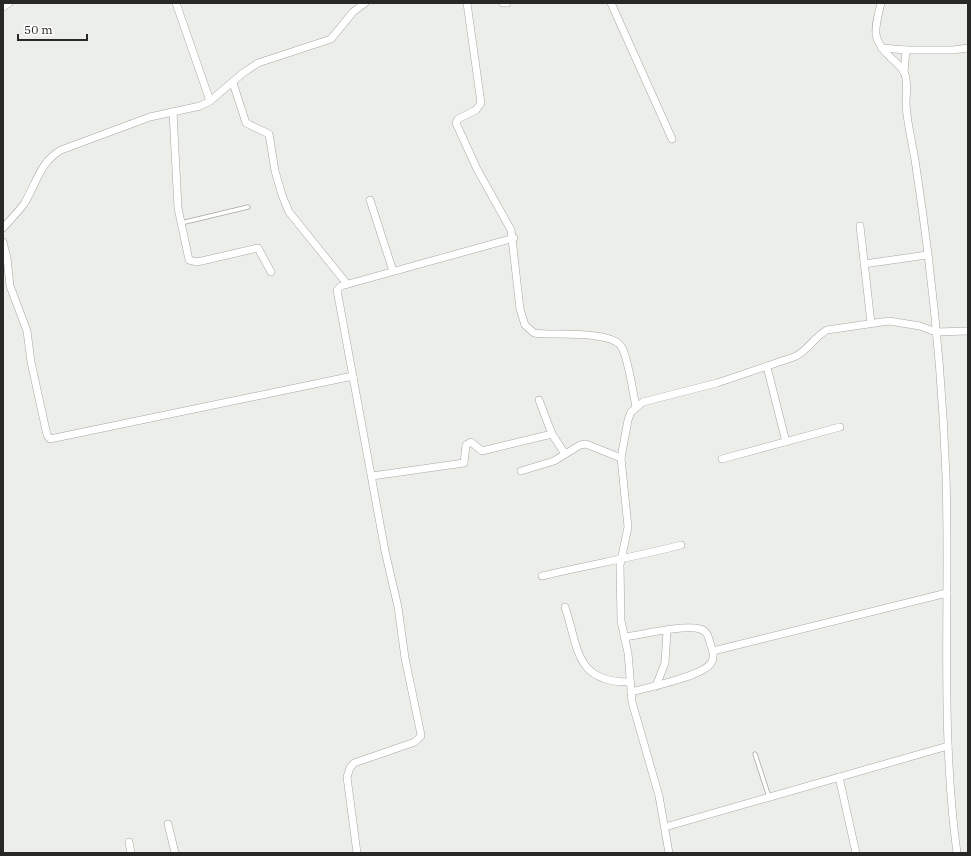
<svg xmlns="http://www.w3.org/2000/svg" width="971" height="856" font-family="'IBM Plex Serif',serif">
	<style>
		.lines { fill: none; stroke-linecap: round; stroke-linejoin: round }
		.lane-casing { stroke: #a5a7a2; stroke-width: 5 }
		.street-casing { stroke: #a5a7a2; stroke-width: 8 }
		.lane { stroke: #fff; stroke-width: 3.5 }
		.street { stroke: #fff; stroke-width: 7 }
	</style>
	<rect width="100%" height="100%" fill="#ecefe9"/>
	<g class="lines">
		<defs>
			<g id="lane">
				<path d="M181,223L248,207"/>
				<path d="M755,754L769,797"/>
			</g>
			<g id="street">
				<path d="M176,3L210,101"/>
				<path d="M467,3L481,103L476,110L458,119L456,123L477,169L511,230L520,309L525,325L534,333C552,336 610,330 621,346C628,356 633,393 636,407"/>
				<path d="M503,3H507"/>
				<path d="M611,3L672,139"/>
				<path d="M881,3C875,29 870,38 891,58C897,63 902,67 905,74C908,84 906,95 906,104C907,123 912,142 915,160C931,264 942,370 946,476C950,601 940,728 957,853"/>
				<path d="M3,7L9,3"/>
				<path d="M882,48L906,50L904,72"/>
				<path d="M906,50H953L968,48"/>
				<path d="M233,83L246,123L269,134L275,171L282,195L289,212L347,284"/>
				<path d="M173,112L178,208L189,260L197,262L258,248L271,272"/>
				<path d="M370,200L393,271"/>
				<path d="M860,226L871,323"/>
				<path d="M3,228C10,220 18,212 24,204C37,183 39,163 61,150L150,117L200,106L210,101L243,73L258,63L331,39L353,12L365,3"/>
				<path d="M3,242L7,258L10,286L27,331L31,362L47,435L50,439L353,376"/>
				<path d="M864,264L927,255"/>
				<path d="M767,367L786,442"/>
				<path d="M539,400L552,434L565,454"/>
				<path d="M722,459L840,427"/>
				<path d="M521,471L554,461L580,445L586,444L621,458"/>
				<path d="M372,476L464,463L466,445L471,442L482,451L552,434"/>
				<path d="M542,576C588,565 635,557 681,545"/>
				<path d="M565,607C579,649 575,682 629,682"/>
				<path d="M624,637C641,635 684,624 700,629C708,631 709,639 711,646C713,651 715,658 711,663C704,676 646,688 631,692"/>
				<path d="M713,651L947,593"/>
				<path d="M656,686L665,663L667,631"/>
				<path d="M839,777L856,853"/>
				<path d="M168,824L175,853"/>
				<path d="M665,827L948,746"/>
				<path d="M129,842L131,853"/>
				<path d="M357,853L347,777L350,768L354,763L415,742L421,736L420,730L405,658L398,607L385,551L337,290L341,286L514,238"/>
				<path d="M669,853L659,796L632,702L628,653L621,621L620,565L628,527L621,458L628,420L631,412L643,402L717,383L794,357C808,351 814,337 827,330L889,321L920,326L936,332L968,331"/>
			</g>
		</defs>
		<use href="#lane" class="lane-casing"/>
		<use href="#street" class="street-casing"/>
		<use href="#lane" class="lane"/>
		<use href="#street" class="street"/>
	</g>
	<rect width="971" height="856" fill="none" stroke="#282927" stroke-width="8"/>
	<path d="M18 34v6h69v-6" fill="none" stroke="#282927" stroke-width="2"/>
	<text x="24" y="34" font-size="12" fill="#282927" stroke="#ffffff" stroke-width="3" paint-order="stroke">50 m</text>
</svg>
